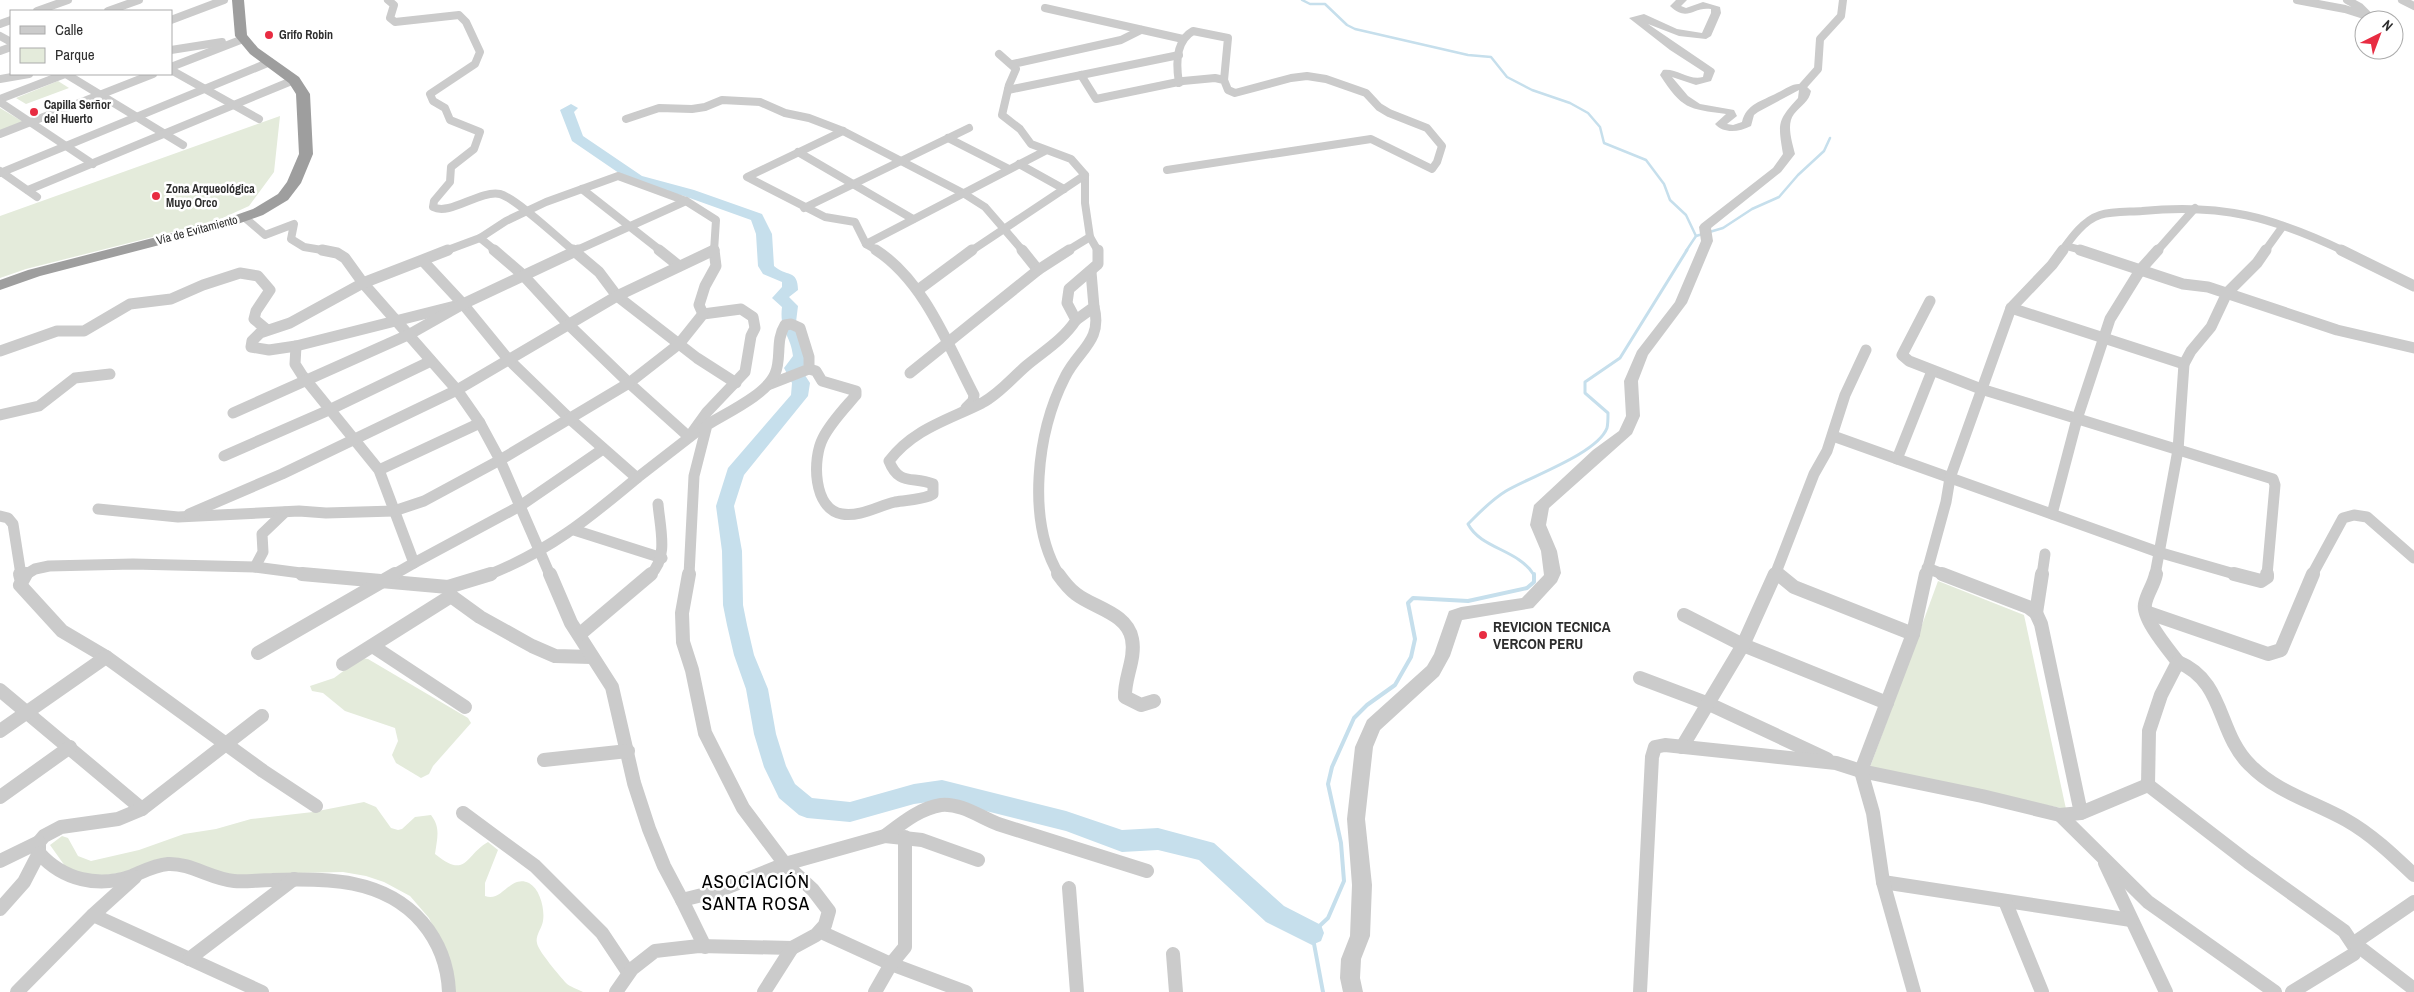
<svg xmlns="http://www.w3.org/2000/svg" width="2414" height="992" font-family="'Archivo Narrow',sans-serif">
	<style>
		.green { fill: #e4ebdb }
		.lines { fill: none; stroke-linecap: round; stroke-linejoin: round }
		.stream-far2 { stroke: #c6dfec; stroke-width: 2.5 }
		.stream-far1 { stroke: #c6dfec; stroke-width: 3 }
		.stream { stroke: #c6dfec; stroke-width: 4 }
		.river { fill: #c6dfec; fill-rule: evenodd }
		.minor-far2 { stroke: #cbcbcb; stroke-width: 8 }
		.minor-far1 { stroke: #cbcbcb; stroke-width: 11 }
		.minor { stroke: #cbcbcb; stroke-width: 14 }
		.tertiary { fill: #cbcbcb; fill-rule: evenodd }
		.trunk { fill: #9e9e9e; fill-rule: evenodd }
		.poi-dot { fill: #e82c42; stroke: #fff; stroke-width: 2 }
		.labels { text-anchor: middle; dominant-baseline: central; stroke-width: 5; stroke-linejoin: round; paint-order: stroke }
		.far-poi-label { font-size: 12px; font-weight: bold; fill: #2e2e2e; stroke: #fff; text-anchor: start }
		.far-street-label { font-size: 12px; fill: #2e2e2e; stroke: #fff }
		.poi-label { font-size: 15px; font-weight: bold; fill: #2e2e2e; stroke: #fff; text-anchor: start }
		.near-neighbourhood-label { font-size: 19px; letter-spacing: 1px; fill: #000; stroke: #fff }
	</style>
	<rect width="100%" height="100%" fill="#fff"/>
	<g class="green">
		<path d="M58,81L69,88L26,104L16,98Z"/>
		<path d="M0,108L25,123L0,133Z"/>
		<path d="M280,116L274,172L249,206L216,221L26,269L0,278V216Z"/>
		<path d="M1938,581L2024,615L2066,809L1869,770Z"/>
		<path d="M361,658L368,659L468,718L471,723L433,766L429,774L421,778L396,763L392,755L398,741L395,728L345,711L323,693L312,691L310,686L334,678Z"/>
		<path d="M364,802L376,807L391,828L398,830L402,829L415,817L431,815C441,828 437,838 435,854C467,880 465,855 488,842L498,850L485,883V896C502,903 510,874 529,883C540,889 545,909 543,921C542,928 535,936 537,943C538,951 560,976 566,983C570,987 578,989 583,992H449L446,954L429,918L410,896L384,882L366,876L343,872L298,873L244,881L163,866L75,880L50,845L62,836L68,838L78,856L91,861L139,850L184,834L216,829L251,819L313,812Z"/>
	</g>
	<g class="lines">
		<g class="stream-far2">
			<path d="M1302,0L1310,4H1325L1347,25L1355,29L1468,55L1491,57L1507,77L1532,90L1570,103L1588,113L1600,127L1604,143L1646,160L1664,184L1670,200L1686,215L1696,236"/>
			<path d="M1686,251L1696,236L1723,228L1752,209L1779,197L1798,175L1824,151L1830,138"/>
		</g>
		<path class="stream-far1" d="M1534,575C1518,549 1481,549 1468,524C1480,512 1491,500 1506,491C1529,477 1597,454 1607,428C1608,424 1608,418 1608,413L1585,393V382L1620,358L1687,250"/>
		<path class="stream" d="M1323,992L1312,933L1328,918L1344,881L1341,843L1328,784L1332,767L1354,718L1367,705L1395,685L1411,657L1415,639L1408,603L1413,598L1468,601L1527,588L1534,582V574"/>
		<path class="river" d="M571,104L578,108L574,112L583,136L642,176L694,190L762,214L772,234L774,266C786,277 798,269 798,290L789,297L798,306L796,322L809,348L810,357L801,369L810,383L808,396L744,475L734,506L742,551L743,605L747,625L754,655L768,689L776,734L786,766L795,784L812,798L850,802L914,784L942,780L1066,811L1122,830L1158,828L1214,843L1284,906L1321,925L1324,933L1321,941L1312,945L1266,922L1199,860L1158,850L1122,852L1066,831L942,800L914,804L850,822L807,818L799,815L779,798L764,767L754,734L746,689L734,655L727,625L723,605L722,551L716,506L728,468L791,395L792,383L784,368L793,356C791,335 779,331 782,307L772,298L782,287V282L763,274L758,266L756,234L751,220L684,196L632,182L572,141L560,110Z"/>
		<g class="minor-far2">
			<path d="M388,0L394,5L390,18L395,22L459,15L466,22L480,52L475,64L430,94L433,101L445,108L450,120L480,132L474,149L451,167L450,182L434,201L433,207C450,216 479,190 500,194C516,198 559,239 574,251"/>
			<path d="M2297,0L2345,9L2370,17L2360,7L2347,0"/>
			<path d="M2402,0L2414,6"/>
			<path d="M1045,8L1183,39"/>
			<path d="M37,11L68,0"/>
			<path d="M108,11L139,0"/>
			<path d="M171,20L224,0"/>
			<path d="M0,24L11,20"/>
			<path d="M0,36L11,42"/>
			<path d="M171,50L222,42"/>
			<path d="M0,51L11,47"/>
			<path d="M999,54L1016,69L1009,85L1002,115L1020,129L1031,144L1071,159L1085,175V203L1090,237L1098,251"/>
			<path d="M1013,64L1121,40L1141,30"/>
			<path d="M171,67L243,39"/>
			<path d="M171,70L259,119"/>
			<path d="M66,74L183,145"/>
			<path d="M1081,75L1096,99L1183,81L1215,78L1224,80L1228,90L1235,93L1291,78L1307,76L1326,79L1366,93L1379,107L1389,113L1427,128L1442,146L1437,162L1432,169L1371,139L1167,170"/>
			<path d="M0,79L29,74"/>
			<path d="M1179,83C1176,65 1175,41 1193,31L1228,38L1224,80"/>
			<path d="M1802,87L1818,69L1820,39L1841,16L1843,0"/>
			<path d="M1008,90L1179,55"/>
			<path d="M0,99L65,74"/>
			<path d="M0,102L93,164"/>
			<path d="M626,119L659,108L692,109L705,107L722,100L760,102L785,113L809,118L843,131L963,193L985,207L1023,251"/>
			<path d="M843,131L747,177L825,217L855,222L866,244L878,251"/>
			<path d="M0,134L153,74"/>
			<path d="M948,138L1009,169"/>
			<path d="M798,152L913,219"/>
			<path d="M1019,164L1064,189"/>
			<path d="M0,171L37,197"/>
			<path d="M0,173L270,62"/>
			<path d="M582,189L661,251"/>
			<path d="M28,190L294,80"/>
			<path d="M804,208L969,128"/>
			<path d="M244,217L265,235L294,224L291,239L304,247L328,251"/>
			<path d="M480,238L496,251"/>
			<path d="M866,244L1045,151"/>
			<path d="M2066,246L2085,251"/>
			<path d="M445,251L480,238L506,221L546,202L618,176L686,201L716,220L714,251"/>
			<path d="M575,251L686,201"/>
			<path d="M711,251L714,250"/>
			<path d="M971,251L1085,175"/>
			<path d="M1067,251L1090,237"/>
			<path d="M2062,251C2071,238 2084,220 2100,215C2112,211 2129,212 2142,211C2221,203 2273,217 2344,251"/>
			<path d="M2157,251L2195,208"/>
			<path d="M2265,251L2283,226"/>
		</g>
		<g class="minor-far1">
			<path d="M322,250L337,253L345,258L363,283L457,390L480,423L500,460L550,575"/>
			<path d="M448,250L363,283L290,323L260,333L252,341L251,347L269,350L296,346L463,304"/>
			<path d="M494,250L523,275L569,325L629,383"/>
			<path d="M573,250L599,272L617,296L697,358L736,383"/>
			<path d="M659,250L679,266"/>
			<path d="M876,250C924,281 948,345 974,395L973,401L966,408"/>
			<path d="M1022,250L1038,270"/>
			<path d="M2080,250L2183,284L2208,287L2337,330L2414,348"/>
			<path d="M2341,250L2414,286"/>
			<path d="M423,261L463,304L508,359L570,419L637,478C588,519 549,551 488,575"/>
			<path d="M918,290L972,250"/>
			<path d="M1930,301L1902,355L1909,361L1981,389L2273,479L2275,485L2267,575"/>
			<path d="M2011,308L2184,364"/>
			<path d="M741,309L753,317L755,328L751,336L745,372L707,412L689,437L629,383L679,344L703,314Z"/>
			<path d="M703,314L699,305L705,286L716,266L714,250"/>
			<path d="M1076,320L1094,307L1091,272"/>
			<path d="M296,346L295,364L302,375L379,470L414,563L393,575"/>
			<path d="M0,351L57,331H84L130,304L171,299L203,285L240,273L258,276L270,290L256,311L254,319L266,329"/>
			<path d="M910,373L1038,270L1069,250"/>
			<path d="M768,385L809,369L816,371L822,381L856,391V395C845,408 831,422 823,438C812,459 813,509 842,514C860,517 878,506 895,502C906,500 918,500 929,496L933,494V484C912,476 899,486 889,461C913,429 948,420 982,403C999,394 1011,379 1026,366C1044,351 1063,340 1076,320L1067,303L1069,289L1098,264V250"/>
			<path d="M233,413L410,334L463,304L578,250"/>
			<path d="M0,415L39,406L75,378L110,374"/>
			<path d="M1833,436L2158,552L2238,575"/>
			<path d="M224,456L329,410L431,361"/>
			<path d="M1897,459L1932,371"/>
			<path d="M379,470L480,423"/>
			<path d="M637,478L695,433"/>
			<path d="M98,509L178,517L299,511L326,513L394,511L424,501L500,460L629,383"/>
			<path d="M189,514L282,474L457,390L617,296L714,250"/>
			<path d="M2052,514L2077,419L2110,319L2141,269L2158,250"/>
			<path d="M0,516L8,518L13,524L21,575"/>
			<path d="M574,530L662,558"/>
			<path d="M414,563L520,506L603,449"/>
			<path d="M255,567L263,552L262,534L285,512"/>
			<path d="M1927,568L1945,575"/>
			<path d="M1776,572L1780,575"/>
			<path d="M25,575L35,569L49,566L133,564L255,567L316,575"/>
			<path d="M650,575C669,558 660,528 658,504"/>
			<path d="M689,575L694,476L707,425C726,413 766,395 775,374C782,358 775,341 785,325L791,324L800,328L809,357V369"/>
			<path d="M1059,575C1026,520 1037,432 1065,377C1078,350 1103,341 1094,307"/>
			<path d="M1775,575L1814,474L1827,451L1845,395L1866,350"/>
			<path d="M1926,575L1946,502L1950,478L2011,308L2052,265L2063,250"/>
			<path d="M2042,575L2045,554"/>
			<path d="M2155,575L2178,450L2184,364L2191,351L2211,327L2227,293L2257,263L2266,250"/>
			<path d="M2312,575L2343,518L2354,515L2367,517L2414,558"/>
		</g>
		<g class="minor">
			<path d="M20,574L21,578"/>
			<path d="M26,574L20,585L62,631L106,657L263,771L316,806"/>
			<path d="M302,574L448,587L451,596L480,617L532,646L555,656L591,657"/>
			<path d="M550,574L571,623L612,687L634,783L649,829L664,866L682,900L718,891L785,864L885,836L922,840L978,860"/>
			<path d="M1058,574C1063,581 1069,589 1076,594C1094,608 1127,613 1132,639C1136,659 1124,678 1125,697L1141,705L1154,701"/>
			<path d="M1778,574L1794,587L1913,634"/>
			<path d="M1942,574L2028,607L2036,613L2041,624L2081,813"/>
			<path d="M2156,574C2154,585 2147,593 2145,604C2142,619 2169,650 2178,662"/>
			<path d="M2234,574L2261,581L2267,577V574"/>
			<path d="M448,587L491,574"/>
			<path d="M2146,612L2268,654L2281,650L2313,574"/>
			<path d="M2036,613L2042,574"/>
			<path d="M1684,615L1743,645L1887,703"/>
			<path d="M580,634L651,574"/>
			<path d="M374,647L465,707"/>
			<path d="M258,653L395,574"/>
			<path d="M343,664L451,596"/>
			<path d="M1640,678L1709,704L1827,759"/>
			<path d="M0,690L142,809"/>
			<path d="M0,731L106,657"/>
			<path d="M1682,747L1743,645L1775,574"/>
			<path d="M544,760L628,751"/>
			<path d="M2148,785L2149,731L2161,695L2178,662C2225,681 2217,733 2250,765C2276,792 2314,802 2346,820C2371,834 2393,855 2414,875"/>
			<path d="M2148,785L2248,862L2344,931L2356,949L2354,954L2292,992"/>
			<path d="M0,797L70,747"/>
			<path d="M463,813L535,866L602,933L628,972"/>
			<path d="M2060,815L2148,902L2275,992"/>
			<path d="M885,836C901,824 920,808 941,805C961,803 980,817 998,824C1048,840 1097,855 1147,871"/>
			<path d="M39,842L44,836L61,827L118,819L142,809L262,716"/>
			<path d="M0,861L39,842V853C63,880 98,888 132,876C144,871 155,865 168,864C191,863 211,879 234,881C246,882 259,880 272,880C326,878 384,878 422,922C439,942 448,967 449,992"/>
			<path d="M2105,863L2166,992"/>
			<path d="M1883,882L2131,920"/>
			<path d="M1069,888L1077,992"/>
			<path d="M682,900L705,947"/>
			<path d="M2005,901L2042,992"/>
			<path d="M2414,902L2354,943L2414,989"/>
			<path d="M0,909L24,882L39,853"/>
			<path d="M93,915L262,992"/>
			<path d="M821,932L891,964L966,992"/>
			<path d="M1173,954L1176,992"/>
			<path d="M189,959L294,879"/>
			<path d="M17,992L93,915L135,877"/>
			<path d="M616,992L632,969L655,951L699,946L792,948L816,935L825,925L829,911L813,890L785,864L743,808L705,733L692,670L683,642L682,613L689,574"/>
			<path d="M764,992L792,948"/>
			<path d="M875,992L891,964L905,947V837"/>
			<path d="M1640,992L1652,757L1655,747L1665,745L1836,763L1861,771L1982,796L2060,815L2081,813L2148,785"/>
			<path d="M1914,992L1883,882L1873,813L1861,771L1913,634L1926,574"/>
		</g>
		<path class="tertiary" d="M1676,0H1687L1681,6L1686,8L1703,2L1720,7L1721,13L1711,36L1706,39L1679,36L1648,24L1714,69L1715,71L1711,81L1696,85L1672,77L1688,96L1700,104L1734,110L1737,116L1727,124L1733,125L1742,122C1746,104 1762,101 1777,93C1789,87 1800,77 1811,91C1809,102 1801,105 1794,114C1786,124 1792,142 1795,154L1781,172L1711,228L1713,241L1687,303L1648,355L1638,381L1640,416L1632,434L1549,508L1546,525L1557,551L1561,573L1557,582L1533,608L1462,620L1450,656L1439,676L1380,730L1373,747L1365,819L1372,885L1370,936L1361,959L1360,978L1363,992H1343L1340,978L1341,959L1350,936L1352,885L1347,819L1355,747L1367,720L1427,666L1434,654L1449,611L1461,607L1522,598L1544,575L1541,551L1530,525L1534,505L1593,450L1619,431L1626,416L1624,381L1637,351L1675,302L1701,241L1699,227L1701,224L1773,168L1783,154C1778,123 1777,121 1798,98L1799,90L1758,112L1754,115L1751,126C1739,132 1724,134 1715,124L1726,114C1688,109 1682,109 1660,75L1663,70C1677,68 1689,81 1703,77L1704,72L1670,50L1629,18L1644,14L1677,29L1702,33L1711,13V9C1693,6 1688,23 1670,6Z"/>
		<path class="trunk" d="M232,0H244L247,35L258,48L299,77L310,94L313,154L301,183L288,200L263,215L229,227L40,276L0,290V280L28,270L219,221L253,209L278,194L287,182L299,154L296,94L289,83L250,54L235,36Z"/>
	</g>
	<g class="poi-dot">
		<circle cx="269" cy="35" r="5"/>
		<circle cx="34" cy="112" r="5"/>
		<circle cx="156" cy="196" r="5"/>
		<circle cx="1483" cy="635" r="5"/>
	</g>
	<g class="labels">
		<g class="far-poi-label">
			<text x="279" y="35">Grifo Robin</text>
			<text x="44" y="105">Capilla Serñor<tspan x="44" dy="14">del Huerto</tspan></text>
			<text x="166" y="189">Zona Arqueológica<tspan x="166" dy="14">Muyo Orco</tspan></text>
		</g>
		<g class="far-street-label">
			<text transform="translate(197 230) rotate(-15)">Vía de Evitamiento</text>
		</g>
		<g class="poi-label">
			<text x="1493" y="626">REVICION TECNICA<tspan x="1493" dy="17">VERCON PERU</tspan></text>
		</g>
		<g class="near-neighbourhood-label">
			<text x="756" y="881">ASOCIACIÓN<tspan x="756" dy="22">SANTA ROSA</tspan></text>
		</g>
	</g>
	<rect x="10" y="10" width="162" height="65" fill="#ffffff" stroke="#ababab"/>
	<rect x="20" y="26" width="25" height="8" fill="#cbcbcb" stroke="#ababab"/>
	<text x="55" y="35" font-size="15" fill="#2e2e2e">Calle</text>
	<rect x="20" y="48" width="25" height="15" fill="#e4ebdb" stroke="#ababab"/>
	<text x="55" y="60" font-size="15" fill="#2e2e2e">Parque</text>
	<g transform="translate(2379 35) rotate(42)"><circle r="24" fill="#ffffff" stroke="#ababab"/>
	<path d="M0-4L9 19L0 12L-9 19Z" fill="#e82c42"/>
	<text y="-8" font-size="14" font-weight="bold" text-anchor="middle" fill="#2e2e2e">N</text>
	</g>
</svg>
